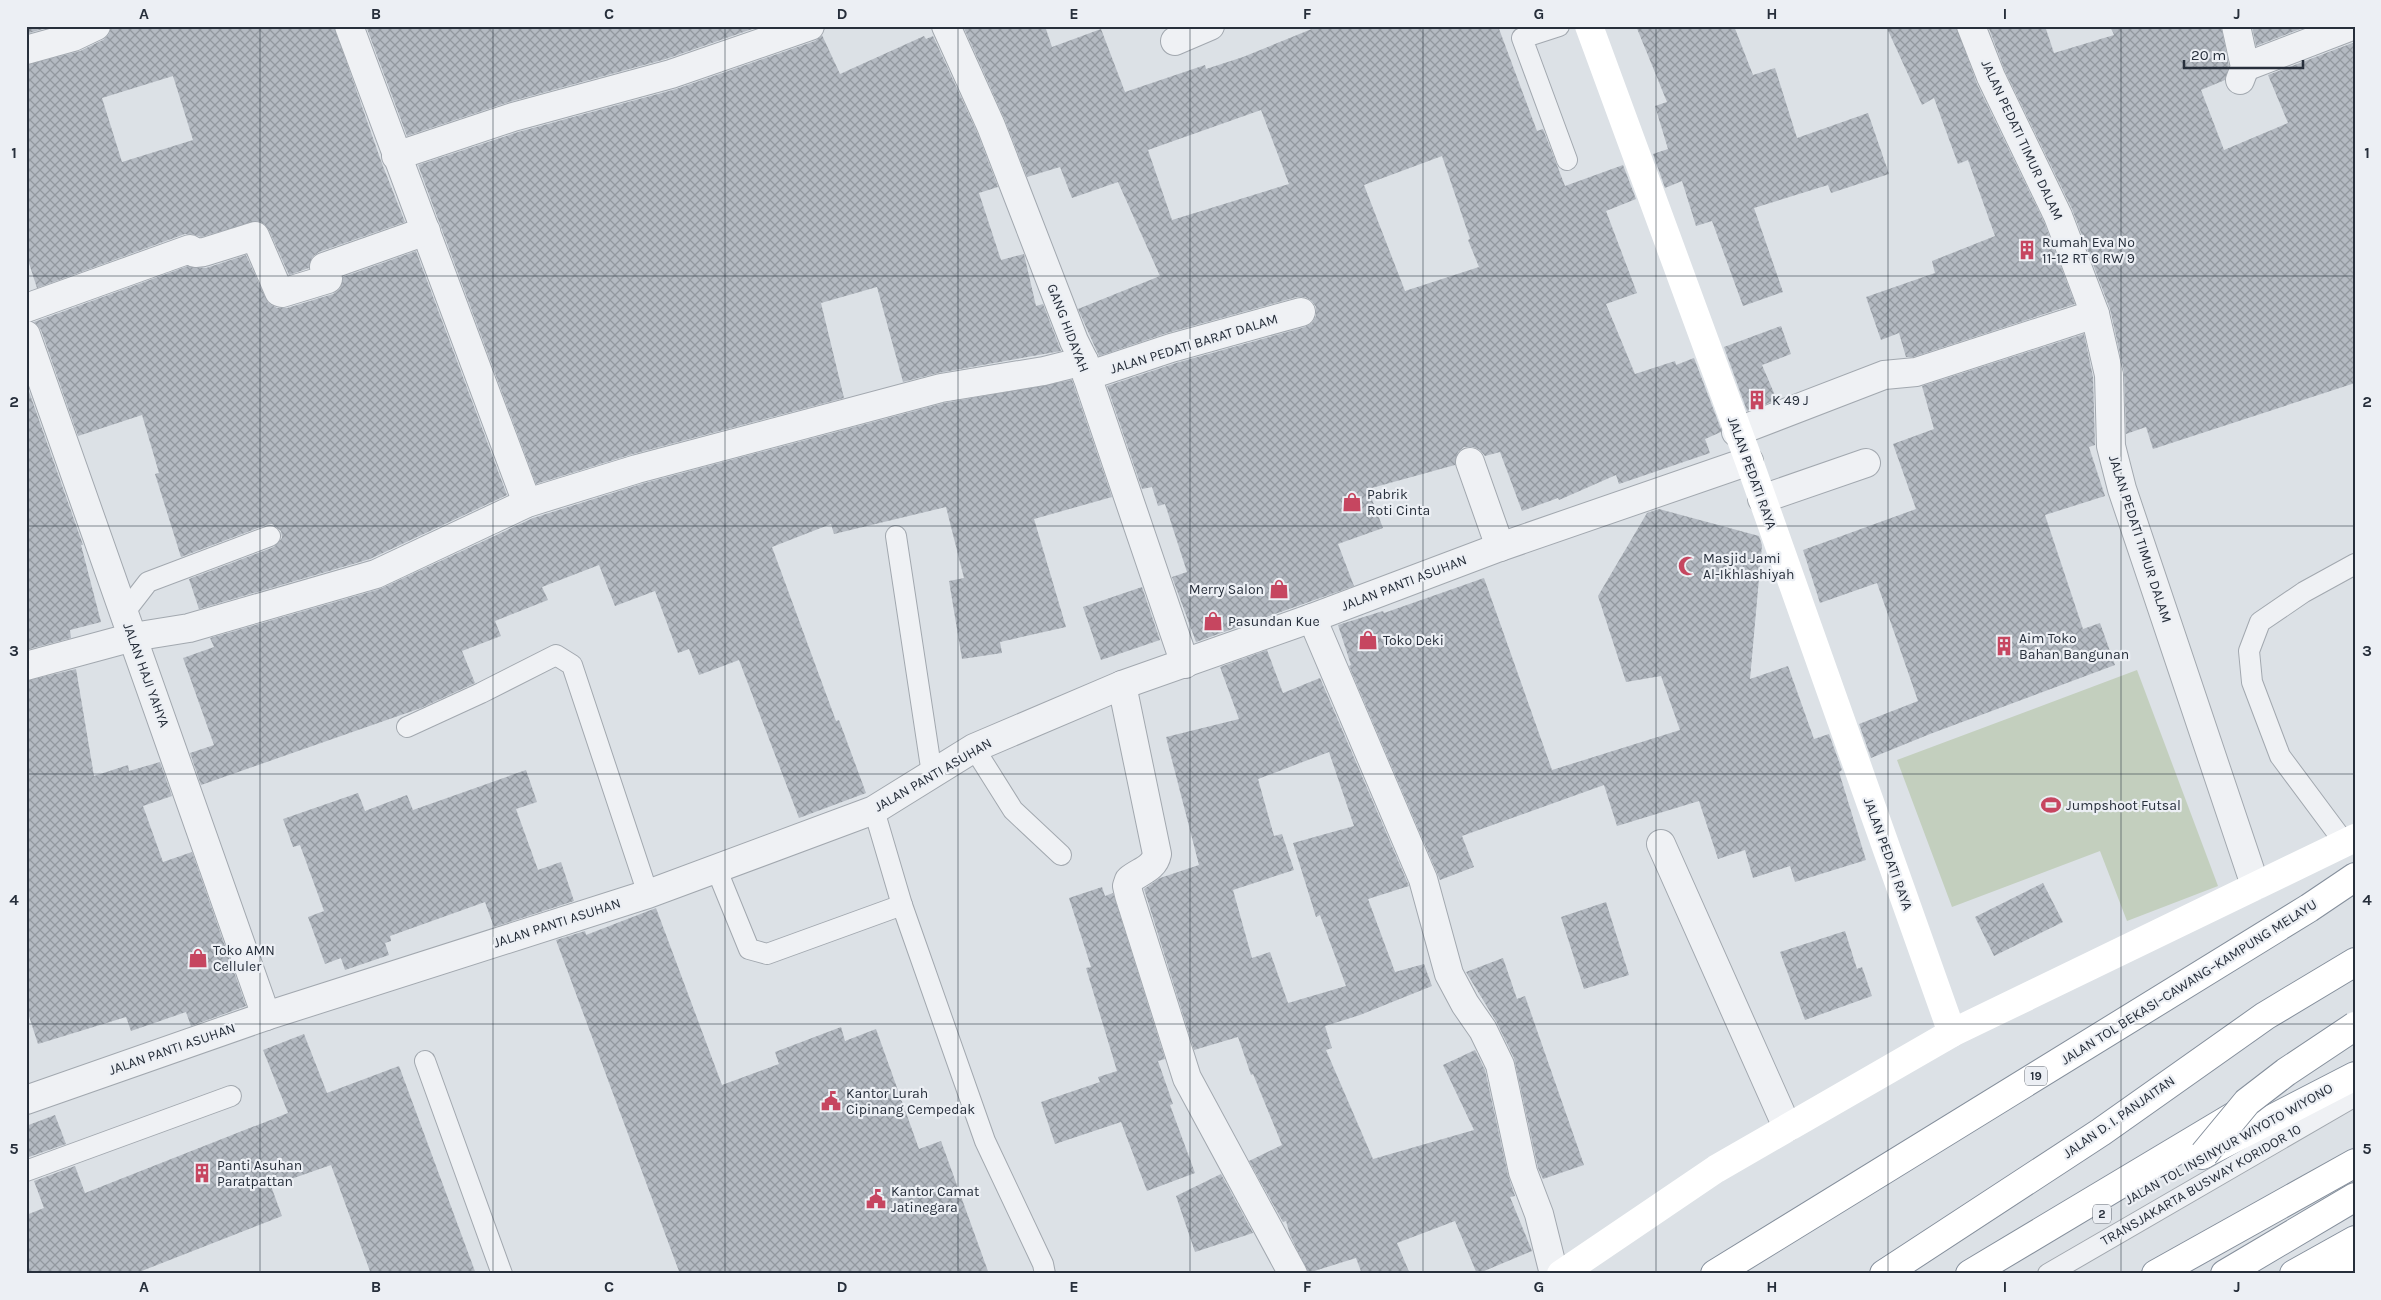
<svg xmlns="http://www.w3.org/2000/svg" width="2381" height="1300" font-family="Karla,sans-serif">
	<style>
		.grass { fill: #c3cfbe }
		.building { fill: url(#building-cross-hatch); fill-rule: evenodd }
		.lines { fill: none; stroke-linecap: round; stroke-linejoin: round }
		.lane-casing { stroke: #a2a8af; stroke-width: 22 }
		.street-casing { stroke: #a2a8af; stroke-width: 30 }
		.highway-casing { stroke: #858f9c; stroke-width: 30 }
		.lane { stroke: #eff1f4; stroke-width: 20 }
		.street { stroke: #eff1f4; stroke-width: 28 }
		.secondary { stroke: #fff; stroke-width: 28 }
		.highway { stroke: #fff; stroke-width: 28 }
		.highway-bridge-casing { stroke: #858f9c; stroke-width: 30; stroke-linecap: butt }
		.highway-bridge { stroke: #fff; stroke-width: 28 }
		.grid { fill: none; stroke: #272f3b; stroke-width: 1; stroke-opacity: 0.55 }
		.labels { text-anchor: middle; dominant-baseline: central; stroke-width: 4.5; stroke-linejoin: round; paint-order: stroke }
		.shield { fill: #eceff4; stroke: #626972; stroke-width: 1 }
		.shield-label { font-size: 12px; font-weight: bold; fill: #272f3b }
		.street-label { font-size: 14px; fill: #272f3b; stroke: #eceff4 }
		.poi-label { font-size: 14px; fill: #272f3b; stroke: #eceff4; text-anchor: start }
		.neatline { fill: none; stroke: #272f3b; stroke-width: 2 }
		.grid-label { font-size: 16px; text-anchor: middle; font-weight: bold; fill: #272f3b }
	</style>
	<defs>
		<pattern id="building-cross-hatch" width="8" height="8" patternUnits="userSpaceOnUse" patternTransform="scale(1.25)"><rect width="8" height="8" fill="#b4bac2"/><path d="M0 0l8 8M0 8l8-8" fill="none" stroke="#92989f"/></pattern>
	</defs>
	<rect width="100%" height="100%" fill="#dce1e6"/>
	<path class="grass" d="M2137,670L2218,886L2127,921L2100,851L1952,907L1897,760Z"/>
	<g class="building">
		<path d="M26,26H53L26,34Z"/>
		<path d="M111,26H334L381,161L405,222L319,252L312,257L309,268L289,275L269,230L264,224L257,221L201,237L192,234H185L37,288L26,254V65L80,51L103,40L109,34ZM173,76L193,140L122,162L102,98Z"/>
		<path d="M366,26H761L666,59L509,102L407,136Z"/>
		<path d="M963,26H1045L1052,47L1101,29L1125,92L1205,65L1206,69L1243,57L1319,26H1498L1537,131L1543,129L1565,186L1623,165L1636,199L1606,211L1637,293L1606,304L1635,374L1675,361L1676,365L1694,358L1721,429V432L1705,439L1710,453L1619,484L1616,475L1559,500L1558,498L1522,511L1500,452L1485,456L1480,450L1473,447H1464L1458,452L1455,465L1368,489L1383,528L1338,544L1354,586L1196,642L1172,577L1187,572L1165,504L1158,506L1152,487L1142,489L1107,386L1176,363L1305,327L1312,323L1316,316V307L1312,301L1305,297H1297L1167,333L1099,356L1078,309L1160,276L1118,182L1072,198L1060,167L1027,177L1005,120ZM1261,110L1289,184L1172,220L1148,150ZM1442,156L1470,239L1468,240L1479,267L1405,291L1364,185Z"/>
		<path d="M1636,26H1734L1753,75L1775,68L1797,138L1868,113L1889,174L1831,193L1828,185L1754,208L1783,292L1743,306L1712,221L1696,226L1682,181L1665,188L1653,154L1668,149L1655,106L1667,102Z"/>
		<path d="M1886,26H1956L1977,84L2044,222L2075,304L1913,357H1906L1899,333L1881,340L1866,297L1935,273L1932,261L1995,236L1968,160L1958,164L1934,98L1922,105Z"/>
		<path d="M1988,26H2045L2054,53L2114,35L2110,26H2221L2229,66L2225,80L2201,90L2224,150L2288,123L2268,75L2355,42V383L2153,449L2146,427L2126,434L2124,372L2110,309L2072,209L2005,71Z"/>
		<path d="M2252,26H2308L2256,46Z"/>
		<path d="M822,35L840,74L924,36L926,39L933,36L977,132L998,187L979,193L1001,260L1024,254L1036,306L1043,304L1061,351L938,373L903,382L877,287L821,303L844,398L633,454L536,484L418,165L518,132L676,89L815,41Z"/>
		<path d="M416,251L507,495L370,559L199,609L189,579L274,547L282,538L281,531L272,524L266,525L181,557L155,474L159,473L142,415L78,436L41,330L34,322L188,266L206,268L246,255L268,303L277,308H287L333,294L340,289L343,277Z"/>
		<path d="M1781,326L1791,354L1762,365L1777,400L1747,411L1724,347Z"/>
		<path d="M2084,334L2093,377L2095,445L2089,447L2105,496L2045,515L2083,629L2100,623L2115,665L1930,734L1871,758L1859,724L1918,701L1877,583L1820,603L1803,550L1916,509L1893,444L1934,429L1922,386Z"/>
		<path d="M1072,380L1112,497L1034,519L1066,627L1000,642L1002,653L962,659L949,581L964,578L946,507L834,534L831,524L772,547L836,721L839,720L866,793L799,818L739,660L699,675L689,649L678,653L655,591L615,606L599,565L542,587L548,600L495,621L501,636L462,651L475,683L421,708L201,785L190,753L214,745L183,658L214,647L210,638L380,589L533,518L641,484L944,403Z"/>
		<path d="M26,383L83,545H81L101,622L70,630L71,638L26,650Z"/>
		<path d="M1659,509L1759,536L1762,545L1750,679L1788,666L1814,739L1829,734L1842,770L1839,772L1866,860L1795,882L1790,866L1753,878L1745,850L1718,859L1699,801L1617,826L1604,785L1462,836L1474,867L1440,880L1349,666L1351,665L1338,625L1383,611L1384,613L1484,578L1552,770L1680,730L1661,676L1626,682L1598,596L1647,513Z"/>
		<path d="M1142,587L1160,640L1101,660L1083,607Z"/>
		<path d="M1267,650L1283,693L1320,678L1409,886L1368,899L1395,972L1424,964L1432,986L1360,1015L1325,1026L1332,1048L1326,1050L1373,1159L1474,1130L1443,1065L1475,1050L1485,1070L1508,1175L1515,1196L1510,1197L1532,1251L1477,1274L1455,1221L1397,1243L1410,1274H1362L1356,1258L1308,1273L1290,1235L1286,1221L1283,1222L1249,1161L1282,1145L1253,1074L1251,1075L1238,1037L1194,1050L1144,889L1160,878L1199,865L1166,737L1239,719L1220,667ZM1329,752L1354,826L1293,843L1316,917L1320,915L1346,986L1288,1003L1270,952L1252,958L1233,890L1294,870L1282,834L1274,836L1258,779Z"/>
		<path d="M76,669L94,776L128,765L129,771L160,762L172,796L143,806L163,862L192,852L246,1006L191,1026L186,1012L131,1031L126,1017L38,1044L26,1007V681Z"/>
		<path d="M526,770L537,802L516,809L538,870L561,862L574,901L494,927L485,902L390,936L391,941L385,943L389,955L345,970L341,958L325,964L308,917L324,911L300,845L293,847L283,819L358,793L365,811L407,795L413,810Z"/>
		<path d="M2043,883L2063,922L1994,956L1975,917Z"/>
		<path d="M1102,887L1105,896L1113,893L1165,1059L1158,1061L1173,1104L1170,1105L1195,1173L1147,1191L1121,1122L1055,1144L1041,1102L1100,1082L1098,1077L1117,1071L1086,968L1091,967L1069,898Z"/>
		<path d="M1606,902L1629,975L1584,989L1561,917Z"/>
		<path d="M656,908L722,1085L779,1064L775,1052L841,1027L845,1041L876,1029L919,1149L941,1141L989,1274H680L556,940L585,931L586,935Z"/>
		<path d="M1845,931L1857,969L1862,967L1872,996L1805,1020L1780,952Z"/>
		<path d="M1503,958L1517,999L1525,996L1584,1165L1543,1179L1538,1168L1514,1058L1497,1023L1466,972Z"/>
		<path d="M304,1034L327,1093L399,1066L476,1274H371L331,1165L271,1186L282,1216L134,1274H26V1215L44,1208L34,1181L75,1166L85,1193L288,1113L263,1050Z"/>
		<path d="M55,1115L66,1144L26,1158V1126Z"/>
		<path d="M1221,1174L1253,1233L1195,1252L1176,1196Z"/>
	</g>
	<g class="lines">
		<defs>
			<g id="lane">
				<path d="M1559,26L1522,38L1567,160"/>
				<path d="M896,536L932,774"/>
				<path d="M124,613L148,582L270,536"/>
				<path d="M407,727L481,693L556,655L572,665L648,894"/>
				<path d="M974,748L1013,810L1061,855"/>
				<path d="M874,810L902,905L985,1141L1043,1264L1045,1274"/>
				<path d="M2344,842L2280,756L2252,682L2249,651L2260,622L2304,592L2355,564"/>
				<path d="M716,868L749,949L767,954L902,905"/>
				<path d="M425,1061L502,1274"/>
				<path d="M26,1171L231,1096"/>
				<path d="M2048,1274L2355,1096"/>
			</g>
			<g id="street">
				<path d="M349,26L527,503"/>
				<path d="M946,26L991,126L1074,341L1084,361L1087,376L1185,664"/>
				<path d="M1971,26L1991,77L2058,216L2095,314L2109,375L2111,446L2122,489L2255,885"/>
				<path d="M2236,26L2245,67L2240,80"/>
				<path d="M1175,41L1210,26"/>
				<path d="M26,50L73,37L96,26"/>
				<path d="M2245,67L2352,26"/>
				<path d="M396,156L513,117L671,74L810,26"/>
				<path d="M26,308L190,249L195,253L204,252L255,236L279,292L282,293L328,279L324,267L426,231"/>
				<path d="M26,335L266,1016"/>
				<path d="M1087,376L1171,348L1301,312"/>
				<path d="M1736,432L1884,375L1916,372L2095,314"/>
				<path d="M1470,462L1500,547"/>
				<path d="M1762,499L1866,463"/>
				<path d="M1312,618L1423,879L1449,974L1465,1004L1483,1030L1500,1065L1523,1172L1539,1214L1554,1274"/>
				<path d="M26,666L133,637L189,628L376,574L527,503L637,469L941,388L1044,371L1084,361"/>
				<path d="M1122,685L1157,854C1154,869 1140,871 1129,880L1127,886L1129,895L1187,1078L1293,1274"/>
				<path d="M1661,844L1787,1127"/>
				<path d="M26,1100L266,1016L648,894L874,810L974,748L1122,685L1312,618L1500,547L1749,461"/>
			</g>
			<g id="highway">
				<path d="M2202,1155L2355,1076"/>
				<path d="M1715,1274L2309,908L2355,877"/>
				<path d="M1884,1274L2101,1132L2265,1016L2355,962"/>
				<path d="M1970,1274L2234,1116"/>
				<path d="M2156,1274L2355,1163"/>
				<path d="M2225,1274L2355,1197"/>
				<path d="M2294,1274L2355,1240"/>
			</g>
		</defs>
		<use href="#lane" class="lane-casing"/>
		<use href="#street" class="street-casing"/>
		<use href="#highway" class="highway-casing"/>
		<use href="#lane" class="lane"/>
		<use href="#street" class="street"/>
		<g class="secondary">
			<path d="M1589,26L1749,461L1952,1033"/>
			<path d="M1561,1274L1716,1169L1952,1033L2355,838"/>
			<path d="M2339,1274L2355,1266"/>
		</g>
		<use href="#highway" class="highway"/>
		<defs>
			<path id="highway-bridge" d="M2204,1154L2247,1102L2286,1072L2355,1026"/>
		</defs>
		<use href="#highway-bridge" class="highway-bridge-casing"/>
		<use href="#highway-bridge" class="highway-bridge"/>
	</g>
	<path class="grid" d="M260,26V1274M493,26V1274M725,26V1274M958,26V1274M1190,26V1274M1423,26V1274M1656,26V1274M1888,26V1274M2121,26V1274M26,276H2355M26,526H2355M26,774H2355M26,1024H2355"/>
	<defs>
		<symbol id="building-bare" viewBox="-9 -9 18 18"><path d="M-4-6H4V6H1V3H-1V6H-4ZM-2.5-4.3h1.7v1.8h-1.7ZM.8-4.3h1.7v1.8H.8ZM-2.5-1h1.7V.8h-1.7ZM.8-1h1.7V.8H.8Z" fill="#c64660" stroke="#eceff4" stroke-width="2.5" paint-order="stroke"/></symbol>
		<symbol id="shop-bare" viewBox="-9 -9 18 18"><path d="M-5-2.5h2.3a2.7 3.5 0 0 1 5.4 0H5L5.5 6h-11ZM-1.5-2.5h3a1.5 2.3 0 0 0-3 0Z" fill="#c64660" stroke="#eceff4" stroke-width="2.5" paint-order="stroke"/></symbol>
		<symbol id="mosque-bare" viewBox="-9 -9 18 18"><path d="M3.5-4.9A6 6 0 1 0 3.5 4.9A5 5 0 1 1 3.5-4.9Z" fill="#c64660" stroke="#eceff4" stroke-width="2.5" paint-order="stroke"/></symbol>
		<symbol id="stadium-bare" viewBox="-9 -9 18 18"><path d="M0-5a6.5 5 0 1 0 0 10a6.5 5 0 1 0 0-10ZM-3.5-1.8h7v3.6h-7Z" fill="#c64660" stroke="#eceff4" stroke-width="2.5" paint-order="stroke"/></symbol>
		<symbol id="civic-bare" viewBox="-9 -9 18 18"><path d="M-.6-6.5H3V-4.5H.6V-3L4-1V1h2V6H-6V1h2V-1L-.6-3ZM-1.2 2.5V6h2.4V2.5Z" fill="#c64660" stroke="#eceff4" stroke-width="2.5" paint-order="stroke"/></symbol>
	</defs>
	<g fill-rule="evenodd">
		<use href="#building-bare" x="2013" y="236" width="28" height="28"/>
		<use href="#building-bare" x="1743" y="386" width="28" height="28"/>
		<use href="#shop-bare" x="1338" y="488" width="28" height="28"/>
		<use href="#mosque-bare" x="1674" y="552" width="28" height="28"/>
		<use href="#shop-bare" x="1265" y="575" width="28" height="28"/>
		<use href="#shop-bare" x="1199" y="607" width="28" height="28"/>
		<use href="#shop-bare" x="1354" y="626" width="28" height="28"/>
		<use href="#building-bare" x="1990" y="632" width="28" height="28"/>
		<use href="#stadium-bare" x="2037" y="791" width="28" height="28"/>
		<use href="#shop-bare" x="184" y="944" width="28" height="28"/>
		<use href="#civic-bare" x="817" y="1087" width="28" height="28"/>
		<use href="#building-bare" x="188" y="1159" width="28" height="28"/>
		<use href="#civic-bare" x="862" y="1185" width="28" height="28"/>
	</g>
	<g class="labels">
		<g class="shield">
			<rect x="2025" y="1066.5" width="22" height="19" rx="4"/>
			<rect x="2093" y="1204.5" width="18" height="19" rx="4"/>
		</g>
		<g class="shield-label">
			<text x="2036" y="1076">19</text>
			<text x="2102" y="1214">2</text>
		</g>
		<g class="street-label">
			<text transform="translate(2022 140) rotate(65)">JALAN PEDATI TIMUR DALAM</text>
			<text transform="translate(1068 328) rotate(69)">GANG HIDAYAH</text>
			<text transform="translate(1194 344) rotate(-17)">JALAN PEDATI BARAT DALAM</text>
			<text transform="translate(1752 473) rotate(70)">JALAN PEDATI RAYA</text>
			<text transform="translate(2140 539) rotate(72)">JALAN PEDATI TIMUR DALAM</text>
			<text transform="translate(1404 583) rotate(-21)">JALAN PANTI ASUHAN</text>
			<text transform="translate(146 675) rotate(70)">JALAN HAJI YAHYA</text>
			<text transform="translate(933 775) rotate(-30)">JALAN PANTI ASUHAN</text>
			<text transform="translate(1888 854) rotate(70)">JALAN PEDATI RAYA</text>
			<text transform="translate(557 923) rotate(-18)">JALAN PANTI ASUHAN</text>
			<text transform="translate(2189 982) rotate(-32)">JALAN TOL BEKASI–CAWANG–KAMPUNG MELAYU</text>
			<text transform="translate(172 1049) rotate(-19)">JALAN PANTI ASUHAN</text>
			<text transform="translate(2119 1117) rotate(-35)">JALAN D. I. PANJAITAN</text>
			<text transform="translate(2229 1144) rotate(-29)">JALAN TOL INSINYUR WIYOTO WIYONO</text>
			<text transform="translate(2201 1185) rotate(-30)">TRANSJAKARTA BUSWAY KORIDOR 10</text>
		</g>
		<g class="poi-label">
			<text x="2042" y="242">Rumah Eva No<tspan x="2042" dy="16">11-12 RT 6 RW 9</tspan></text>
			<text x="1772" y="400">K 49 J</text>
			<text x="1367" y="494">Pabrik<tspan x="1367" dy="16">Roti Cinta</tspan></text>
			<text x="1703" y="558">Masjid Jami<tspan x="1703" dy="16">Al-Ikhlashiyah</tspan></text>
			<text x="1264" y="589" text-anchor="end">Merry Salon</text>
			<text x="1228" y="621">Pasundan Kue</text>
			<text x="2019" y="638">Aim Toko<tspan x="2019" dy="16">Bahan Bangunan</tspan></text>
			<text x="1383" y="640">Toko Deki</text>
			<text x="2066" y="805">Jumpshoot Futsal</text>
			<text x="213" y="950">Toko AMN<tspan x="213" dy="16">Celluler</tspan></text>
			<text x="846" y="1093">Kantor Lurah<tspan x="846" dy="16">Cipinang Cempedak</tspan></text>
			<text x="217" y="1165">Panti Asuhan<tspan x="217" dy="16">Paratpattan</tspan></text>
			<text x="891" y="1191">Kantor Camat<tspan x="891" dy="16">Jatinegara</tspan></text>
		</g>
	</g>
	<rect width="2381" height="1300" fill="none" stroke="#eceff4" stroke-width="55"/>
	<path d="M2184 60v8h119v-8" fill="none" stroke="#272f3b" stroke-width="2.5"/>
	<text x="2191" y="60" font-size="15" fill="#272f3b" stroke="#eceff4" stroke-width="4" paint-order="stroke">20 m</text>
	<rect x="28" y="28" width="2326" height="1244" class="neatline"/>
	<g class="grid-label">
		<text x="144" y="19">A</text>
		<text x="376" y="19">B</text>
		<text x="609" y="19">C</text>
		<text x="842" y="19">D</text>
		<text x="1074" y="19">E</text>
		<text x="1307" y="19">F</text>
		<text x="1539" y="19">G</text>
		<text x="1772" y="19">H</text>
		<text x="2005" y="19">I</text>
		<text x="2237" y="19">J</text>
		<text x="14" y="158">1</text>
		<text x="2367" y="158">1</text>
		<text x="14" y="407">2</text>
		<text x="2367" y="407">2</text>
		<text x="14" y="656">3</text>
		<text x="2367" y="656">3</text>
		<text x="14" y="905">4</text>
		<text x="2367" y="905">4</text>
		<text x="14" y="1154">5</text>
		<text x="2367" y="1154">5</text>
		<text x="144" y="1292">A</text>
		<text x="376" y="1292">B</text>
		<text x="609" y="1292">C</text>
		<text x="842" y="1292">D</text>
		<text x="1074" y="1292">E</text>
		<text x="1307" y="1292">F</text>
		<text x="1539" y="1292">G</text>
		<text x="1772" y="1292">H</text>
		<text x="2005" y="1292">I</text>
		<text x="2237" y="1292">J</text>
	</g>
</svg>
